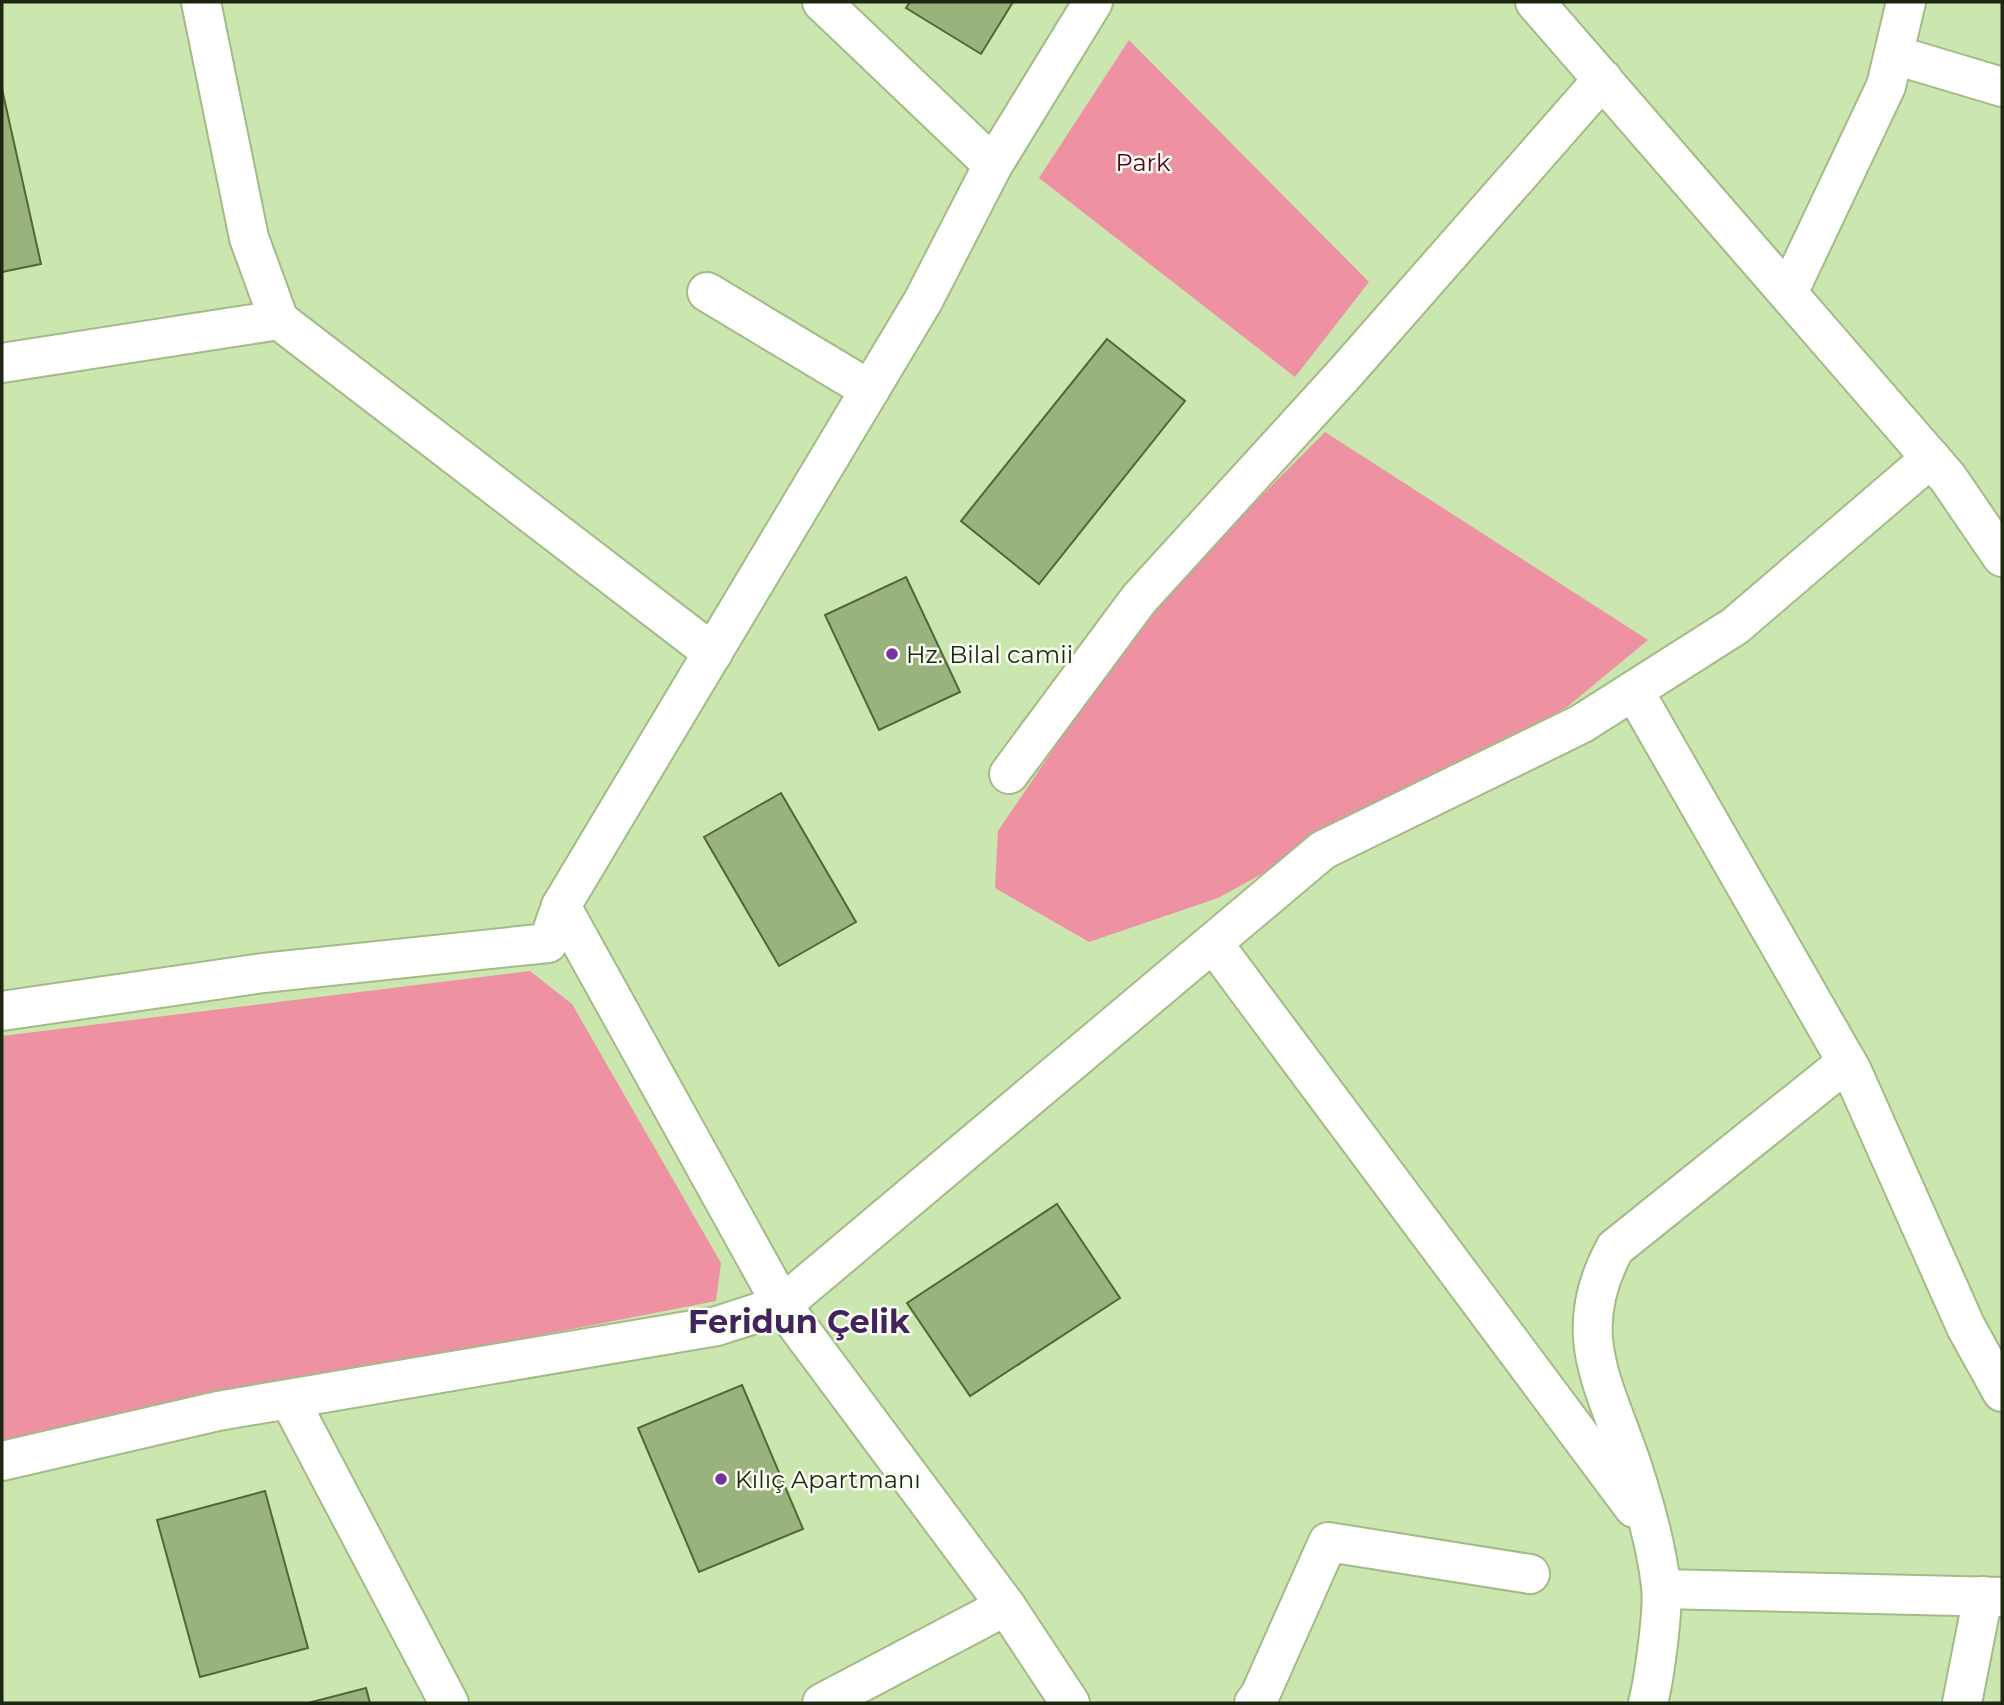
<svg xmlns="http://www.w3.org/2000/svg" width="2004" height="1705" font-family="Montserrat,sans-serif">
	<style>
		.green { fill: #ee91a2 }
		.building { fill: #9ab27d; stroke: #526735; stroke-width: 2 }
		.lines { fill: none; stroke-linecap: round; stroke-linejoin: round }
		.street-casing { stroke: #a3bb86; stroke-width: 42 }
		.secondary-casing { stroke: #a3bb86; stroke-width: 42 }
		.street { stroke: #fff; stroke-width: 38 }
		.secondary { stroke: #fff; stroke-width: 38 }
		.poi-dot { fill: #7631a5; stroke: #f9fef3; stroke-width: 2.5 }
		.labels { text-anchor: middle; dominant-baseline: central; stroke-width: 5; stroke-linejoin: round; paint-order: stroke }
		.park-label { font-size: 24px; fill: #5a0021; stroke: #f9fef3 }
		.poi-label { font-size: 24px; fill: #1d2611; stroke: #f9fef3; text-anchor: start }
		.district-label { font-size: 32px; font-weight: bold; fill: #43235b; stroke: #f9fef3 }
	</style>
	<rect width="100%" height="100%" fill="#cce6af"/>
	<g class="green">
		<path d="M1129,40L1369,282L1295,377L1039,178Z"/>
		<path d="M1325,432L1648,640L1567,707L1218,898L1089,942L995,888L998,831L1147,611Z"/>
		<path d="M530,971L572,1004L721,1263L716,1301L2,1440V1036Z"/>
	</g>
	<g class="building">
		<path d="M910,2H1013L981,54L906,8Z"/>
		<path d="M2,89L41,264L2,272Z"/>
		<path d="M1107,339L1185,401L1039,584L961,521Z"/>
		<path d="M906,577L960,692L879,730L825,615Z"/>
		<path d="M781,793L856,922L779,966L704,837Z"/>
		<path d="M1057,1204L1120,1298L970,1396L907,1303Z"/>
		<path d="M742,1385L803,1529L699,1572L638,1428Z"/>
		<path d="M265,1491L308,1648L200,1677L157,1520Z"/>
		<path d="M366,1688L370,1703H308Z"/>
	</g>
	<g class="lines">
		<defs>
			<g id="street">
				<path d="M201,2L249,238L279,320L713,653"/>
				<path d="M822,2L993,165"/>
				<path d="M1895,55L2002,87"/>
				<path d="M707,292L870,390"/>
				<path d="M1788,293L1886,86L1906,2"/>
				<path d="M2,363L279,320"/>
				<path d="M1009,774L1139,599L1346,372L1603,79"/>
				<path d="M1213,943L1634,1508"/>
				<path d="M289,1399L449,1703"/>
				<path d="M1662,1589L2002,1597"/>
				<path d="M822,1703L1006,1606"/>
				<path d="M1254,1703L1260,1695L1328,1542L1530,1574"/>
				<path d="M1648,1703C1654,1680 1664,1609 1661,1586C1657,1551 1645,1506 1634,1472C1607,1387 1567,1336 1615,1248L1847,1062"/>
				<path d="M1962,1703L1983,1596"/>
			</g>
			<g id="secondary">
				<path d="M1535,2L1948,478L2002,557"/>
				<path d="M1634,691L1852,1071L1966,1327L2002,1392"/>
				<path d="M561,906L782,1305L1006,1606L1070,1703"/>
				<path d="M2,1011L263,973L548,943L561,906L923,301L993,165L1093,2"/>
				<path d="M2,1461L218,1411L717,1326L782,1305L1323,850L1581,724L1735,626L1931,458"/>
			</g>
		</defs>
		<use href="#street" class="street-casing"/>
		<use href="#secondary" class="secondary-casing"/>
		<use href="#street" class="street"/>
		<use href="#secondary" class="secondary"/>
	</g>
	<g class="poi-dot">
		<circle cx="892" cy="654" r="7"/>
		<circle cx="721" cy="1479" r="7"/>
	</g>
	<g class="labels">
		<g class="park-label">
			<text x="1143" y="162">Park</text>
		</g>
		<g class="poi-label">
			<text x="906" y="654">Hz. Bilal camii</text>
			<text x="735" y="1479">Kılıç Apartmanı</text>
		</g>
		<g class="district-label">
			<text x="799" y="1321">Feridun Çelik</text>
		</g>
	</g>
	<rect width="2004" height="1705" fill="none" stroke="#1d2611" stroke-width="7"/>
</svg>
